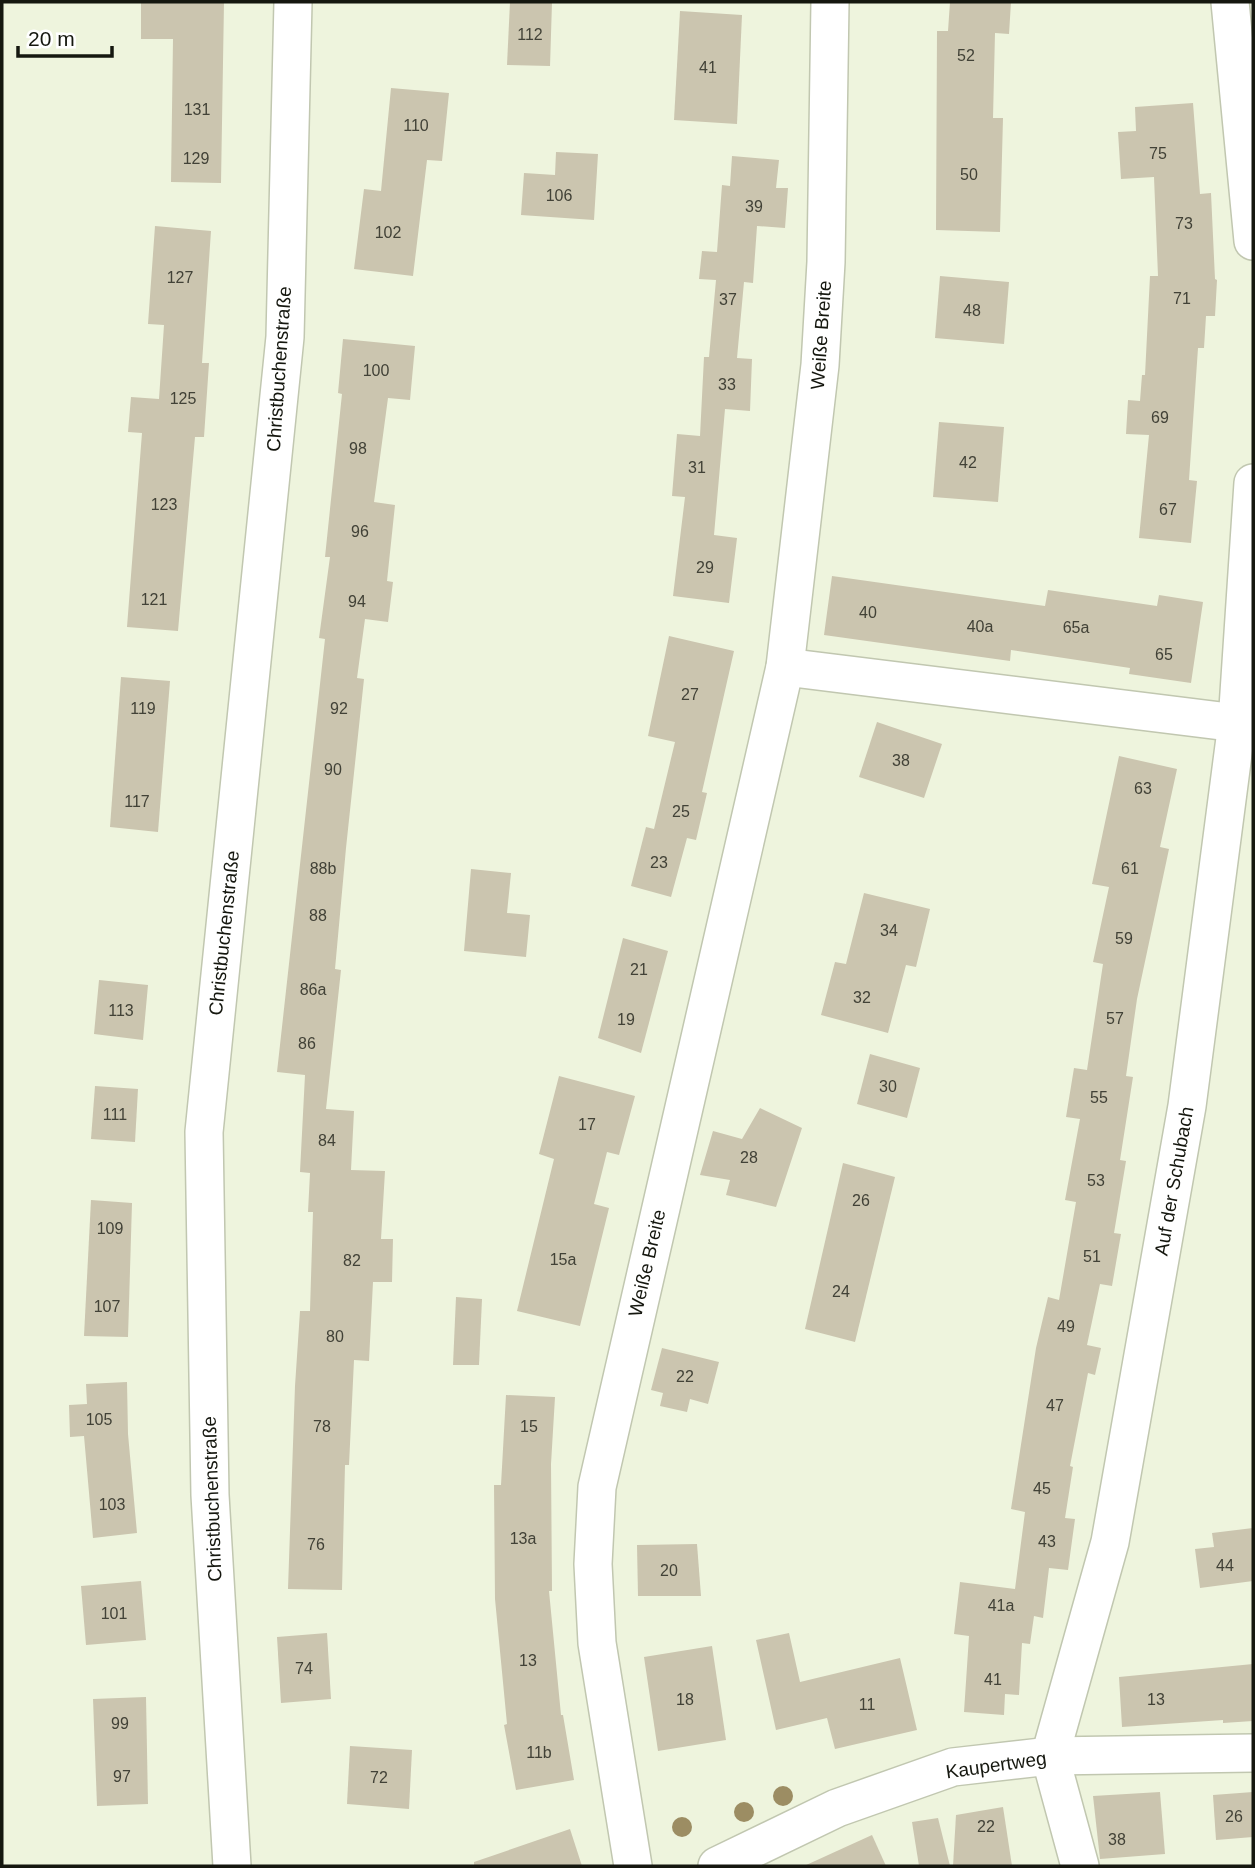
<svg xmlns="http://www.w3.org/2000/svg" width="1255" height="1868" font-family="Helvetica,sans-serif">
	<style>
		.building { fill: #cbc5af }
		.lines { fill: none; stroke-linecap: round; stroke-linejoin: round }
		.minor-casing { stroke: #c1c7b0; stroke-width: 40 }
		.minor { stroke: #fff; stroke-width: 37 }
		.tree { fill: #9c8d63 }
		.labels { text-anchor: middle; dominant-baseline: central; stroke-width: 6; stroke-linejoin: round; paint-order: stroke }
		.number-label { font-size: 16px; fill: #424237 }
		.street-label { font-size: 19px; fill: #15170f; stroke: #fff }
	</style>
	<rect width="100%" height="100%" fill="#eef4dd"/>
	<g class="building">
		<path d="M141,2H224L221,183L171,182L173,39H141Z"/>
		<path d="M510,2L552,3L550,66L507,65Z"/>
		<path d="M950,2H1011L1009,34L995,33L993,118H1003L1000,232L936,230L937,31H948Z"/>
		<path d="M680,11L742,15L737,124L674,120Z"/>
		<path d="M391,88L449,93L442,161L427,160L413,276L354,269L364,189L381,191Z"/>
		<path d="M1193,103L1200,194L1211,193L1215,279L1217,280L1215,316H1206L1204,348H1198L1189,480L1197,481L1191,543L1139,538L1149,435L1126,434L1128,400L1140,401L1142,375H1145L1150,276H1158L1154,177L1121,179L1118,132L1136,131L1135,107Z"/>
		<path d="M556,152L598,154L594,220L521,215L524,173L555,175Z"/>
		<path d="M732,156L779,160L776,188H788L785,228L757,226L753,283L744,282L737,358L752,359L750,411L725,409L714,535L737,538L729,603L673,596L685,497L672,496L677,434L700,436L704,357H709L716,280L699,279L702,251L717,252L722,185L730,186Z"/>
		<path d="M155,226L211,231L202,363H209L204,437H195L178,631L127,627L142,433L128,432L131,397L159,399L164,325L148,324Z"/>
		<path d="M940,276L1009,282L1004,344L935,338Z"/>
		<path d="M343,339L415,346L410,400L388,398L374,502L395,505L387,581L393,582L388,622L365,619L357,678L364,679L346,848L335,969L341,970L326,1109L354,1111L351,1170L385,1171L381,1239H393L392,1282H373L369,1361L354,1360L349,1465H345L342,1590L288,1589L295,1386L300,1311H310L313,1212H308L310,1173L300,1172L305,1075L277,1072L325,639L319,638L330,557H325L342,394L338,393Z"/>
		<path d="M939,422L1004,427L998,502L933,497Z"/>
		<path d="M832,576L1045,606L1048,590L1157,606L1159,595L1203,602L1191,683L1129,674L1130,668L1011,650L1010,661L824,635Z"/>
		<path d="M669,636L734,651L702,792L707,793L696,840L687,838L671,897L631,886L646,827L654,829L675,742L648,736Z"/>
		<path d="M121,677L170,681L158,832L110,827Z"/>
		<path d="M877,722L942,744L924,798L859,777Z"/>
		<path d="M1119,756L1177,769L1160,847L1169,849L1137,999L1126,1076L1133,1077L1120,1160L1126,1161L1114,1233L1121,1234L1112,1286L1100,1284L1087,1345L1101,1348L1095,1375L1088,1373L1070,1466L1073,1467L1065,1518L1075,1519L1068,1570L1049,1568L1043,1618L1034,1616L1030,1644L1022,1643L1019,1695L1005,1694L1004,1715L964,1712L969,1636L954,1634L960,1582L1015,1589L1025,1512L1011,1509L1036,1348L1048,1297L1059,1300L1076,1202L1065,1200L1080,1119L1066,1117L1074,1068L1087,1070L1103,964L1093,962L1109,887L1092,884Z"/>
		<path d="M471,869L511,873L507,913L530,915L526,957L464,951Z"/>
		<path d="M864,893L930,909L916,967L906,965L888,1033L821,1015L835,962L846,964Z"/>
		<path d="M623,938L668,951L641,1053L598,1038Z"/>
		<path d="M99,980L148,985L143,1040L94,1034Z"/>
		<path d="M870,1054L920,1068L907,1118L857,1104Z"/>
		<path d="M559,1076L635,1096L619,1155L607,1152L594,1204L609,1208L580,1326L517,1311L554,1159L539,1154Z"/>
		<path d="M95,1086L138,1089L135,1142L91,1139Z"/>
		<path d="M760,1108L802,1128L776,1207L726,1195L730,1180L700,1175L713,1131L742,1139Z"/>
		<path d="M843,1163L895,1177L855,1342L805,1329Z"/>
		<path d="M91,1200L132,1203L128,1337L84,1336Z"/>
		<path d="M456,1297L482,1299L479,1365H453Z"/>
		<path d="M662,1348L719,1362L708,1404L690,1399L687,1412L660,1406L663,1393L651,1390Z"/>
		<path d="M127,1382L128,1434L137,1533L93,1538L84,1436L70,1437L69,1405L87,1404L86,1384Z"/>
		<path d="M506,1395L555,1397L551,1464L552,1591H549L561,1715H563L574,1780L516,1790L504,1725L507,1724L495,1599L494,1485H501Z"/>
		<path d="M1253,1528V1581L1200,1588L1195,1549L1214,1547L1212,1533Z"/>
		<path d="M697,1544L701,1596H638L637,1545Z"/>
		<path d="M141,1581L146,1640L86,1645L81,1586Z"/>
		<path d="M327,1633L331,1699L281,1703L277,1637Z"/>
		<path d="M789,1633L800,1682L900,1658L917,1730L835,1749L827,1718L776,1730L756,1640Z"/>
		<path d="M712,1646L726,1740L658,1751L644,1657Z"/>
		<path d="M1253,1664V1721L1223,1723V1720L1122,1727L1119,1677Z"/>
		<path d="M146,1697L148,1804L97,1806L93,1699Z"/>
		<path d="M350,1746L412,1750L409,1809L347,1804Z"/>
		<path d="M1160,1792L1165,1854L1100,1859L1093,1796Z"/>
		<path d="M1253,1792V1837L1216,1840L1213,1795Z"/>
		<path d="M1003,1807L1012,1866H953L956,1815Z"/>
		<path d="M938,1818L950,1866H919L912,1822Z"/>
		<path d="M570,1829L582,1866H474V1862Z"/>
		<path d="M872,1835L886,1866H804Z"/>
	</g>
	<g class="lines">
		<defs>
			<g id="minor">
				<path d="M1230,2L1253,241"/>
				<path d="M785,667L1237,723"/>
				<path d="M232,1866L210,1495L204,1132L285,337L293,2"/>
				<path d="M633,1866L597,1643L593,1564L597,1487L785,667L820,365L826,262L830,2"/>
				<path d="M717,1866L837,1808L953,1767L1050,1756L1253,1753"/>
				<path d="M1080,1866L1050,1756L1110,1542L1187,1106L1237,723L1253,483"/>
			</g>
		</defs>
		<use href="#minor" class="minor-casing"/>
		<use href="#minor" class="minor"/>
	</g>
	<g class="tree">
		<circle cx="783" cy="1796" r="10"/>
		<circle cx="744" cy="1812" r="10"/>
		<circle cx="682" cy="1827" r="10"/>
	</g>
	<g class="labels">
		<g class="number-label">
			<text x="530" y="34">112</text>
			<text x="966" y="55">52</text>
			<text x="708" y="67">41</text>
			<text x="197" y="109">131</text>
			<text x="416" y="125">110</text>
			<text x="1158" y="153">75</text>
			<text x="196" y="158">129</text>
			<text x="969" y="174">50</text>
			<text x="559" y="195">106</text>
			<text x="754" y="206">39</text>
			<text x="1184" y="223">73</text>
			<text x="388" y="232">102</text>
			<text x="180" y="277">127</text>
			<text x="1182" y="298">71</text>
			<text x="728" y="299">37</text>
			<text x="972" y="310">48</text>
			<text x="376" y="370">100</text>
			<text x="727" y="384">33</text>
			<text x="183" y="398">125</text>
			<text x="1160" y="417">69</text>
			<text x="358" y="448">98</text>
			<text x="968" y="462">42</text>
			<text x="697" y="467">31</text>
			<text x="164" y="504">123</text>
			<text x="1168" y="509">67</text>
			<text x="360" y="531">96</text>
			<text x="705" y="567">29</text>
			<text x="154" y="599">121</text>
			<text x="357" y="601">94</text>
			<text x="868" y="612">40</text>
			<text x="980" y="626">40a</text>
			<text x="1076" y="627">65a</text>
			<text x="1164" y="654">65</text>
			<text x="690" y="694">27</text>
			<text x="143" y="708">119</text>
			<text x="339" y="708">92</text>
			<text x="901" y="760">38</text>
			<text x="333" y="769">90</text>
			<text x="1143" y="788">63</text>
			<text x="137" y="801">117</text>
			<text x="681" y="811">25</text>
			<text x="659" y="862">23</text>
			<text x="323" y="868">88b</text>
			<text x="1130" y="868">61</text>
			<text x="318" y="915">88</text>
			<text x="889" y="930">34</text>
			<text x="1124" y="938">59</text>
			<text x="639" y="969">21</text>
			<text x="313" y="989">86a</text>
			<text x="862" y="997">32</text>
			<text x="121" y="1010">113</text>
			<text x="1115" y="1018">57</text>
			<text x="626" y="1019">19</text>
			<text x="307" y="1043">86</text>
			<text x="888" y="1086">30</text>
			<text x="1099" y="1097">55</text>
			<text x="115" y="1114">111</text>
			<text x="587" y="1124">17</text>
			<text x="327" y="1140">84</text>
			<text x="749" y="1157">28</text>
			<text x="1096" y="1180">53</text>
			<text x="861" y="1200">26</text>
			<text x="110" y="1228">109</text>
			<text x="1092" y="1256">51</text>
			<text x="563" y="1259">15a</text>
			<text x="352" y="1260">82</text>
			<text x="841" y="1291">24</text>
			<text x="107" y="1306">107</text>
			<text x="1066" y="1326">49</text>
			<text x="335" y="1336">80</text>
			<text x="685" y="1376">22</text>
			<text x="1055" y="1405">47</text>
			<text x="99" y="1419">105</text>
			<text x="322" y="1426">78</text>
			<text x="529" y="1426">15</text>
			<text x="1042" y="1488">45</text>
			<text x="112" y="1504">103</text>
			<text x="523" y="1538">13a</text>
			<text x="1047" y="1541">43</text>
			<text x="316" y="1544">76</text>
			<text x="1225" y="1565">44</text>
			<text x="669" y="1570">20</text>
			<text x="1001" y="1605">41a</text>
			<text x="114" y="1613">101</text>
			<text x="528" y="1660">13</text>
			<text x="304" y="1668">74</text>
			<text x="993" y="1679">41</text>
			<text x="685" y="1699">18</text>
			<text x="1156" y="1699">13</text>
			<text x="867" y="1704">11</text>
			<text x="120" y="1723">99</text>
			<text x="539" y="1752">11b</text>
			<text x="122" y="1776">97</text>
			<text x="379" y="1777">72</text>
			<text x="1234" y="1816">26</text>
			<text x="986" y="1826">22</text>
			<text x="1117" y="1839">38</text>
		</g>
		<g class="street-label">
			<text transform="translate(821 335) rotate(-86)">Weiße Breite</text>
			<text transform="translate(279 369) rotate(-86)">Christbuchenstraße</text>
			<text transform="translate(224 933) rotate(-84)">Christbuchenstraße</text>
			<text transform="translate(1174 1181) rotate(-80)">Auf der Schubach</text>
			<text transform="translate(647 1263) rotate(-77)">Weiße Breite</text>
			<text transform="translate(212 1499) rotate(-92)">Christbuchenstraße</text>
			<text transform="translate(996 1765) rotate(-8)">Kaupertweg</text>
		</g>
	</g>
	<rect width="1255" height="1868" fill="none" stroke="#15170f" stroke-width="7"/>
	<path d="M18 46v10h94v-10" fill="none" stroke="#15170f" stroke-width="3.5"/>
	<text x="28" y="46" font-size="21" fill="#15170f" stroke="#ffffff" stroke-width="5" paint-order="stroke">20 m</text>
</svg>
